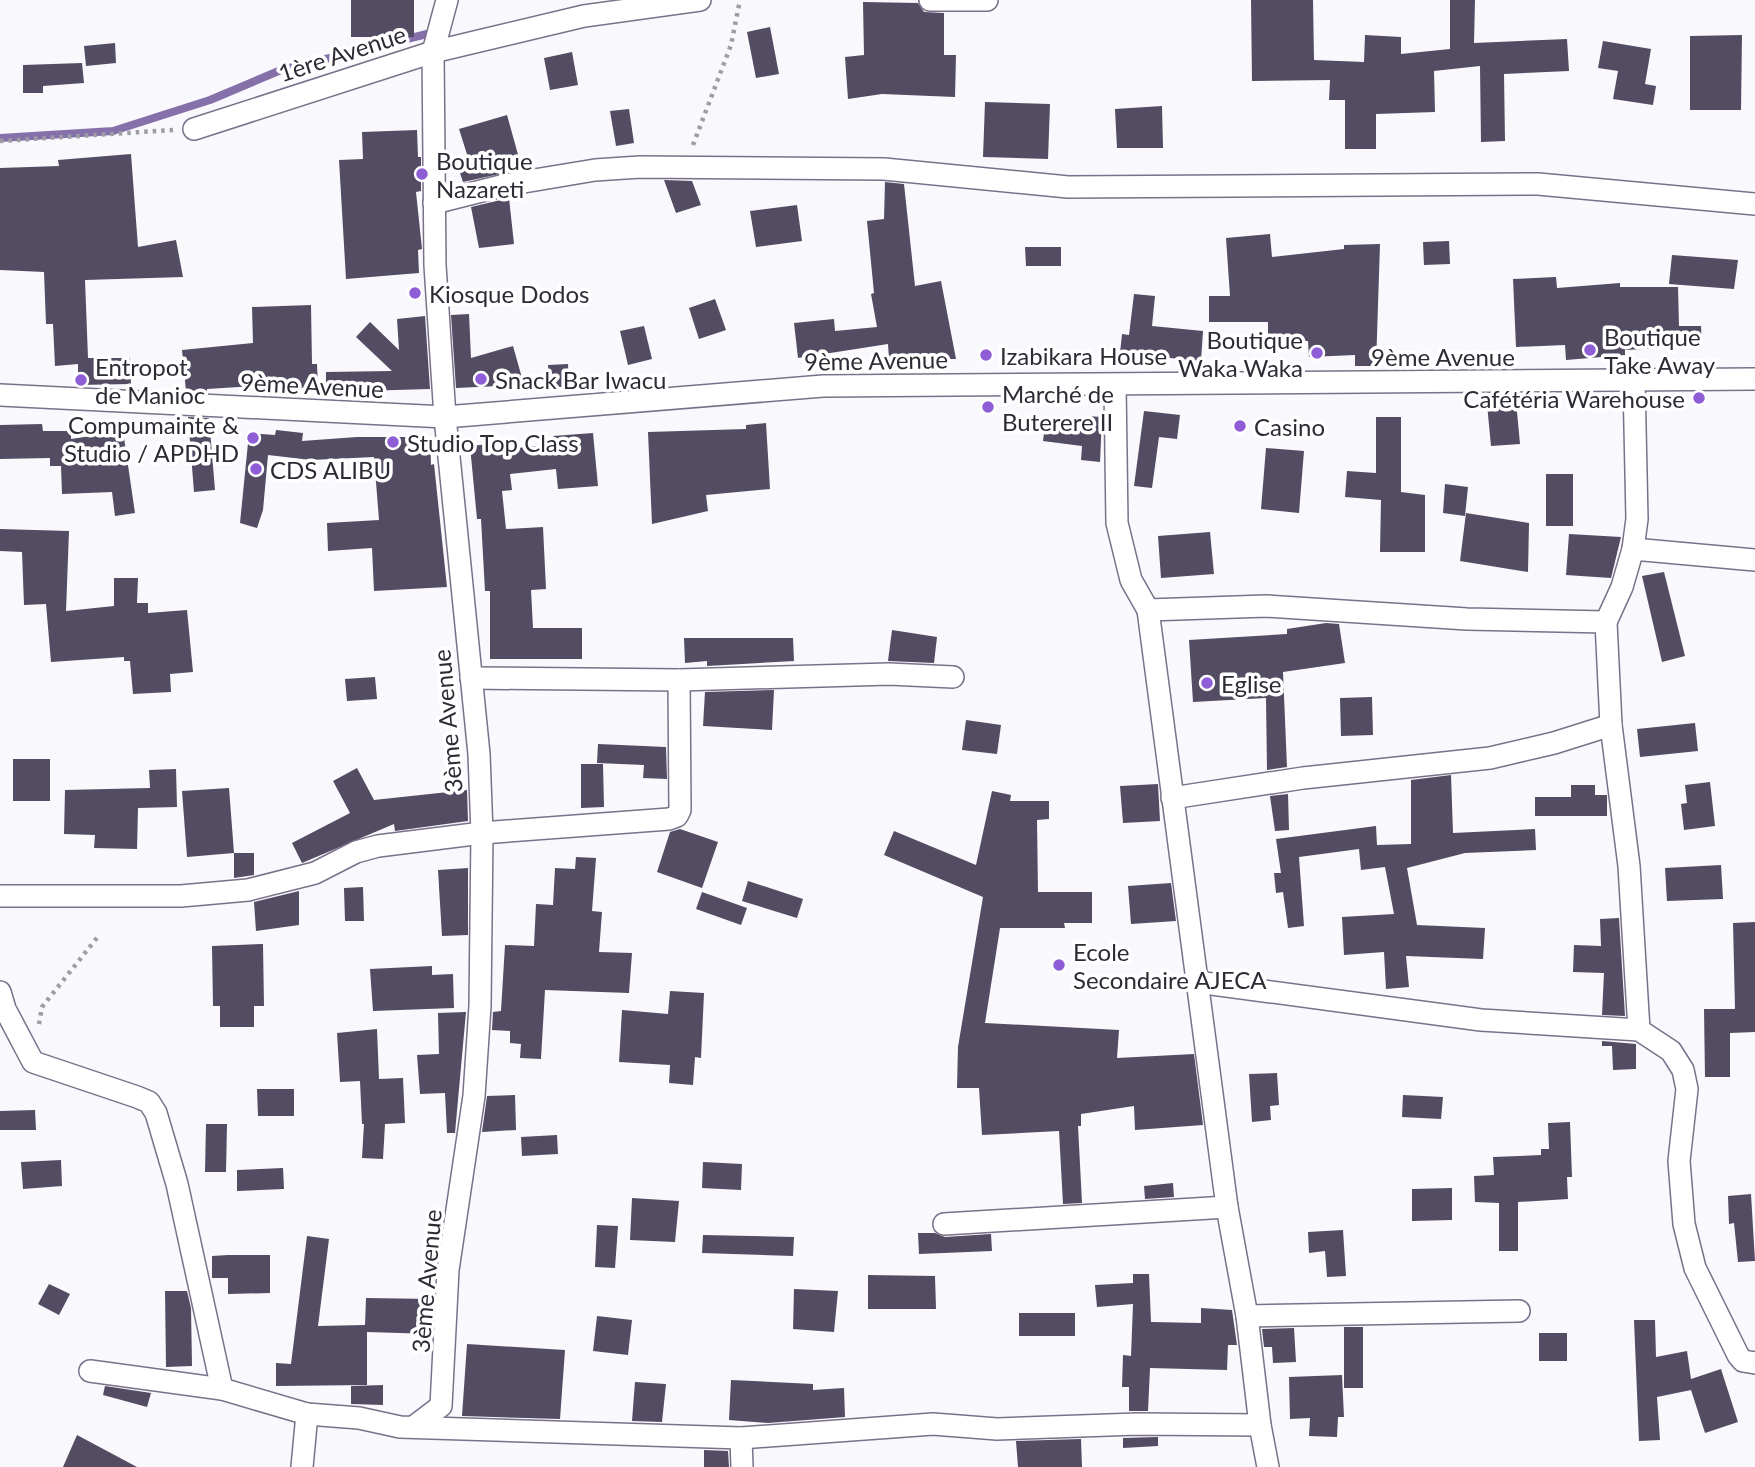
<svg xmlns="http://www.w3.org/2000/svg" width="1755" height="1467" font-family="Lato,sans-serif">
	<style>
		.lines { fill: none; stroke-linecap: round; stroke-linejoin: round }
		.stream { stroke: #8570aa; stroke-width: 8 }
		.building { fill: #534c62 }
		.street-casing { stroke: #797189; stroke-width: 24 }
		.path { stroke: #9e9ca4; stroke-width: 4.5; stroke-dasharray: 3.5 5; stroke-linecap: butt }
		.street { stroke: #fff; stroke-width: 21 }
		.poi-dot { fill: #8f5dd6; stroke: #fff; stroke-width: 2.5 }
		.labels { text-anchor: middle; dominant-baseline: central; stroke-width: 7; stroke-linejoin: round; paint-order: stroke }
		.street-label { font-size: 24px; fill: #2e2b35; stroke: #fff }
		.poi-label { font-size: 24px; fill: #2e2b35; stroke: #fff; text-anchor: start }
	</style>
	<rect width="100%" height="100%" fill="#f9f8fd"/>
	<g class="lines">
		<path class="stream" d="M0,138L113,131L210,100L281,70L431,33"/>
	</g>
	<g class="building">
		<rect x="351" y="0" width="63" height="37"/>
		<path d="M1251,0H1313L1314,60L1364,62L1365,35L1401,37V54L1450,49V0H1475L1474,43L1567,39L1569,71L1504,74L1505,141L1481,142L1480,66L1434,71L1435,112L1376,114V149H1345V100H1329L1330,80L1252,81Z"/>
		<path d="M863,2L918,3L924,12L944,13V55H956L955,97L882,94L848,99L845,57L864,55Z"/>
		<path d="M770,27L779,74L756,78L747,32Z"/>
		<path d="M1742,35L1741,110H1690V36Z"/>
		<path d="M1603,41L1651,49L1645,84L1656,86L1653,105L1613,99L1618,71L1598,68Z"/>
		<path d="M115,43L116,63L86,66L84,46Z"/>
		<path d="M572,52L578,85L550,90L544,58Z"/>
		<path d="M82,63L84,83L43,86V93H23V65Z"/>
		<path d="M985,102L1050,104L1048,159L983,157Z"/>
		<path d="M1162,106L1163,148H1117L1115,109Z"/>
		<path d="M629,109L634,143L616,146L610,111Z"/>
		<path d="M507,115L522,169L463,182L459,170L471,167L459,129Z"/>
		<path d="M417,130L418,157H421V191L416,192L422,249L418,250L419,273L346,279L339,160L363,159L362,132Z"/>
		<path d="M131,154L138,247L176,240L183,277L85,280L88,358H130L131,384L78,385V364L55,366L53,324H46L44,272L0,270V168L59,166L58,160Z"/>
		<path d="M664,180L692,181L701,205L676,213Z"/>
		<path d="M885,182L904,184L915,286L941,281L956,359H889L888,344L798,358L794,323L834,319L835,331L877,327L871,294L874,293L867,221L884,219Z"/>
		<path d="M509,198L514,244L479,248L471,207Z"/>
		<path d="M797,205L802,241L756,247L750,211Z"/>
		<path d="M1270,234L1272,257L1344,249V245L1380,244L1376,366H1355V355L1309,357L1308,341H1268V322H1209V296H1230L1226,238Z"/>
		<path d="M1449,241L1450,264L1424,265L1423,242Z"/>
		<path d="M1025,247H1061V266H1026Z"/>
		<path d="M1672,255L1738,260L1734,289L1669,284Z"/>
		<path d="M1556,277L1557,288L1620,283V287H1678L1679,326H1701L1702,346L1625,350V355L1566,360L1565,345L1516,347L1513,279Z"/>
		<path d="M1134,294L1155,296L1152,326L1203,331L1201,361L1120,353L1122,334L1129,335Z"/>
		<path d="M715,299L726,330L699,339L689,308Z"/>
		<path d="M311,305L312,364H317L318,387L255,390V386L207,389V392L186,391L182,350L253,343L252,307Z"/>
		<path d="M469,314L471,358L513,346L522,378L498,386L456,388L451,315Z"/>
		<path d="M425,316L430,389L326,392V372L392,371L356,337L370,322L399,350L397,319Z"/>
		<path d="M644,326L652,359L628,365L620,331Z"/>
		<path d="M568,364L569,387H549L548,365Z"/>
		<path d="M1516,401L1520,444L1491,446L1487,404Z"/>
		<path d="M1144,411L1180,415L1177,439L1159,437L1152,488L1134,486Z"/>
		<path d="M1086,416L1102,417L1100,462L1081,460L1082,446L1043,441L1046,417L1085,422Z"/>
		<path d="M188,417L209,418L215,490L194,492Z"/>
		<path d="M1376,417H1401V492L1425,495V552H1380L1381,500L1345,497L1347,471L1376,473Z"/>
		<path d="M766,423L770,489L706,495L708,511L652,524L648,432L746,429V425Z"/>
		<path d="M42,424L43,431H71V439L123,431L135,513L115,516L112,492L62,494L61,466H50V458L0,459V425Z"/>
		<path d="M276,430L303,433L302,441L357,437H430L431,465L434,464L447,587L374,591L372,548L328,551L327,523L379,520L374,457L311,460L268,455L263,510L257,528L240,523L249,433L275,435Z"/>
		<path d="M593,433L598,486L558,489L556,469L510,474L512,490L502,491L506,529L543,527L546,589L531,590L533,628H582V659H490V591H485L481,519H477L470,446L490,444V451L554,444L553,436Z"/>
		<path d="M1266,448L1304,451L1299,513L1261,509Z"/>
		<rect x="1546" y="474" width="27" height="52"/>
		<path d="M1445,484L1468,487L1465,516L1443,513Z"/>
		<path d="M1466,513L1529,523L1528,572L1460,561Z"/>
		<path d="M0,529L69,531L66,611L114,606V578H138L137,603H148V613L187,610L193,672L170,674L171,692L133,694L130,661H124V657L51,662L46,604L24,605L22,552L0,551Z"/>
		<path d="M1210,532L1214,574L1161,578L1158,536Z"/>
		<path d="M1569,534L1621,537L1611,578L1566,575Z"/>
		<path d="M1664,572L1685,656L1662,662L1642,576Z"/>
		<path d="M1326,623L1339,624L1345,663L1283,672L1287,767L1267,770L1266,698L1193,702L1189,640L1287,634V629Z"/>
		<path d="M892,630L937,637L934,663L888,661Z"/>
		<path d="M684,638H793L794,661L707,666V661L685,663Z"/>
		<path d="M375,677L377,699L347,701L345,679Z"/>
		<path d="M774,690L772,730L703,726L705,692Z"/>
		<path d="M1372,697L1373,735L1341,736L1340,698Z"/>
		<path d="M966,720L1001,725L997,754L962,750Z"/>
		<path d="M1695,723L1698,751L1640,757L1637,729Z"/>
		<path d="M598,744L666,747L667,779L643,778L644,765L597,763Z"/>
		<rect x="13" y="759" width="37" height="42"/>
		<path d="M581,764H603L604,807L581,808Z"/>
		<path d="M357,768L374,800L467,790L468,821L395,831L394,824L302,863L292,843L350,813L333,781Z"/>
		<path d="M176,769L177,807L138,808L137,849L94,848L95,835L64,834L65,790L150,788L149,770Z"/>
		<path d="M1451,775L1453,833L1535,829L1536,850L1465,853L1407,868L1417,925L1485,928L1483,959L1406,956L1409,987L1386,989L1384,952L1344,955L1342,917L1394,914L1385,867L1361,870L1359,849L1299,857L1304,926L1288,928L1283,892L1276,893L1274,873H1281L1276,839L1376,826L1377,845L1411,844V780Z"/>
		<path d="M1710,782L1715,826L1684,830L1681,804L1687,803L1685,785Z"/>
		<path d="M1158,784L1160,821L1123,823L1120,786Z"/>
		<path d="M1571,785H1595V795H1607V816H1535V797H1571Z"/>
		<path d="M229,788L234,853L187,857L182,791Z"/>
		<path d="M992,791L1011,795L1010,801H1049V819L1037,820L1038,892H1092V923H1064L1065,928H1000L985,1023L1119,1030L1117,1058L1194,1054L1203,1125L1135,1130L1134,1106L1081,1114V1126H1078L1082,1203L1063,1204L1059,1131L982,1135L979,1088H957L958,1047L983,897L884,855L894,831L976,865Z"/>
		<path d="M1288,794L1289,830L1275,831L1270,796Z"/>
		<path d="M680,829L718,842L702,888L657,872L670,832Z"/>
		<path d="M234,853H254V875L234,878Z"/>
		<path d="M576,857L596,858L592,911L602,912L599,952L632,953L629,993L545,990L541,1059L520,1058L521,1044L510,1043V1031L492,1030L493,1012L501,1011L505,945L534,946L536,904L553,905L555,868L575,869Z"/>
		<path d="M1721,865L1723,899L1667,901L1665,868Z"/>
		<path d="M468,868V935L442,936L438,870Z"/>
		<path d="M748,881L803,899L797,918L742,901Z"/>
		<path d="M1171,883L1176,921L1131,924L1128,886Z"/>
		<path d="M363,887L364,921H345L344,888Z"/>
		<path d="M299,891V925L256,931L254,902Z"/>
		<path d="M702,892L747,908L741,925L696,909Z"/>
		<path d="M1619,918L1625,1016L1602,1015L1604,973L1573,972L1574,945L1601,946L1600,919Z"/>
		<path d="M1755,922V1032L1730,1033V1077H1705L1704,1009H1735L1733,923Z"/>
		<path d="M263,944L264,1006H254V1027H220V1006H213L212,946Z"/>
		<path d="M432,966V975L453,974L454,1008L373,1011L370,969Z"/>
		<path d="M670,991L704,993L701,1058L695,1057L693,1085L669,1083L670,1065L619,1062L622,1010L668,1014Z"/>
		<path d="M466,1012L455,1133H447L445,1093L420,1094L417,1055L439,1054L438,1013Z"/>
		<path d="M377,1029L379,1079L403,1078L405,1123L385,1124L383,1159L362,1158L364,1124H362L360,1081L340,1082L337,1033Z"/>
		<path d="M1602,1041L1636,1044V1069L1613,1070L1612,1046H1602Z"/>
		<path d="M1277,1073L1279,1105L1270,1106L1271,1120L1252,1122L1249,1074Z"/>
		<path d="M257,1089H294V1116H258Z"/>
		<path d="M515,1095L516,1130L482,1132L487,1096Z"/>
		<path d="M1403,1095L1443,1097L1441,1119L1402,1117Z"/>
		<path d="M35,1110L36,1130H0V1111Z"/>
		<path d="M1570,1122L1572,1177H1567L1568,1199L1518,1202V1251H1499V1203L1475,1202L1474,1176L1494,1175L1493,1157L1541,1155V1149H1549L1548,1123Z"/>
		<path d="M206,1124H227L226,1172H205Z"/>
		<path d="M557,1135L558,1154L522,1156L521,1137Z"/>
		<path d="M61,1160L62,1186L23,1189L21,1162Z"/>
		<path d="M703,1162L742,1164L741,1190L702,1188Z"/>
		<path d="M283,1168L284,1189L237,1191V1170Z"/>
		<path d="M1173,1183L1174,1197L1145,1199L1144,1186Z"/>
		<path d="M1452,1188V1220L1412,1221V1189Z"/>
		<path d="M1751,1194L1755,1261L1738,1262L1734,1223L1729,1224L1728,1196Z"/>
		<path d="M632,1198L679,1201L675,1242L630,1240Z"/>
		<path d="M597,1225L618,1226L615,1268L595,1267Z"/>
		<path d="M1343,1230L1346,1276L1327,1277L1325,1251L1309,1253L1308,1232Z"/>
		<path d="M918,1233H935L945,1237L991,1234L992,1251L919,1254Z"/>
		<path d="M703,1235L794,1237L793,1256L702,1253Z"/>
		<path d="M307,1236L329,1239L318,1326L365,1325L366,1298L433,1299L432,1334L367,1332V1385L276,1386V1363L291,1364Z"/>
		<path d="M228,1255H270V1293L228,1294V1278H212V1256Z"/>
		<path d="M1133,1274H1149L1151,1322L1201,1323V1308L1232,1310L1237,1345H1228L1227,1370L1150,1368L1148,1411H1129V1387H1122L1123,1355L1131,1356L1133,1304L1097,1307L1095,1285L1133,1283Z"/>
		<path d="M868,1275L935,1276L936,1309H868Z"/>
		<path d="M49,1284L70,1294L59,1315L38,1304Z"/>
		<path d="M794,1289L838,1291L834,1332L793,1329Z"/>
		<path d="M165,1291H187L191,1308L192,1366L166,1367Z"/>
		<rect x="1019" y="1313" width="56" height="23"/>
		<path d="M597,1316L632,1320L628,1355L593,1351Z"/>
		<path d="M1634,1320H1655L1656,1357L1687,1351L1691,1379L1721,1369L1738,1422L1705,1433L1691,1390L1657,1397L1660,1440L1639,1441Z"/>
		<rect x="1344" y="1327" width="19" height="61"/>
		<path d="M1294,1328L1296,1362L1273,1363L1272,1347H1264L1262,1329Z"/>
		<rect x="1539" y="1333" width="28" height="28"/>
		<path d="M467,1344L565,1350L560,1419L462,1416Z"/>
		<path d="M1342,1375L1344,1417H1338L1337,1437L1309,1436L1310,1418L1290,1419L1289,1377Z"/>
		<path d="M731,1380L813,1384V1390L844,1388L845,1417L768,1423L729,1420Z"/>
		<path d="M635,1382L666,1384L662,1422L632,1421Z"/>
		<path d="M383,1385V1405L351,1404V1386Z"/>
		<path d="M105,1386L151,1393L147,1407L103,1395Z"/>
		<path d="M77,1435L137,1467H63Z"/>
		<path d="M1158,1437V1446L1123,1448V1438Z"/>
		<path d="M1081,1439L1082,1467H1018L1016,1441Z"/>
		<path d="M704,1450L728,1451L729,1467H704Z"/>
	</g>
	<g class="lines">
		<defs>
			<g id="street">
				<path d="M930,0H987"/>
				<path d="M194,129L433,52L584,16L700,0"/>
				<path d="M434,203L505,185L595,170L640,167L884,169L1068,187L1538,184L1755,204"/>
				<path d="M1634,381L1637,519L1633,549L1622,587L1606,622L1611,725L1629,866L1639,1030"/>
				<path d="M1115,385L1117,523L1131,580L1148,610L1227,1207L1247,1316L1260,1425L1268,1467"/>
				<path d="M0,395L445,417L823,386L1755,379"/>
				<path d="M1633,549L1755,560"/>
				<path d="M1148,610L1266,606L1467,619L1606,622"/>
				<path d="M471,678L679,680L889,674L953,677"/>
				<path d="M1172,798L1303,778L1490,758L1554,743L1611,725"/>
				<path d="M0,896H181L248,890L315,873L356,852L378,846L482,833L669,819L677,816L680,810L679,680"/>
				<path d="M1197,982L1481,1020L1639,1030L1671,1051L1683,1070L1687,1089L1679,1161L1684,1224L1695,1268L1738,1355L1743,1361L1755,1363"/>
				<path d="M0,992L5,1009L33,1062L137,1097L149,1102L156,1113L177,1184L222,1389"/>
				<path d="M944,1224L1227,1207"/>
				<path d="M1247,1316L1519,1311"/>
				<path d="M90,1371L222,1389L307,1414L359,1418L400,1427L741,1438L933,1424L997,1429L1137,1424L1260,1425"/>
				<path d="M416,1425L441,1406L448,1270L474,1096L480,1006L482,833L479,754L445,417L435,265L433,52L447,0"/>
				<path d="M741,1438L742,1467"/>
				<path d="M302,1467L307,1414"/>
			</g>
		</defs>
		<use href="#street" class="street-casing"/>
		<g class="path">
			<path d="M0,141L173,130"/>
			<path d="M693,145L731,45L740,0"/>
			<path d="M39,1024L42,1007L100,934"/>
		</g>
		<use href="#street" class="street"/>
	</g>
	<g class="poi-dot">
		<circle cx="422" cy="174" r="7"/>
		<circle cx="415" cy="293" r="7"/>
		<circle cx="1590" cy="350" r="7"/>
		<circle cx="1317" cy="353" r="7"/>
		<circle cx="986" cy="355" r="7"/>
		<circle cx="481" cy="379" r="7"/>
		<circle cx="81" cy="380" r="7"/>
		<circle cx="1699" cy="398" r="7"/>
		<circle cx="988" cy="407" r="7"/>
		<circle cx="1240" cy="426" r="7"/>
		<circle cx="253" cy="438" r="7"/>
		<circle cx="393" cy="442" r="7"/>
		<circle cx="256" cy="469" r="7"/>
		<circle cx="1207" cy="683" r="7"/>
		<circle cx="1059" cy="965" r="7"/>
	</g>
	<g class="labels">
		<g class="street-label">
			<text transform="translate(342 53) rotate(-18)">1ère Avenue</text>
			<text x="1443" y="356">9ème Avenue</text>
			<text transform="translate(876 360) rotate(-1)">9ème Avenue</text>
			<text transform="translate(312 385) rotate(3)">9ème Avenue</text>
			<text transform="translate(447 721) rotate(-95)">3ème Avenue</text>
			<text transform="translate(426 1281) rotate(-85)">3ème Avenue</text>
		</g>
		<g class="poi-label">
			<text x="436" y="160">Boutique<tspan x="436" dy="28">Nazareti</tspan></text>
			<text x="429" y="293">Kiosque Dodos</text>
			<text x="1604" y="336">Boutique<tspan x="1604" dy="28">Take Away</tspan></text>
			<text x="1303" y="339" text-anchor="end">Boutique<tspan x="1303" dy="28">Waka Waka</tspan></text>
			<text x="1000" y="355">Izabikara House</text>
			<text x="95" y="366">Entropot<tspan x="95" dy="28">de Manioc</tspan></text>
			<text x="495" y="379">Snack Bar Iwacu</text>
			<text x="1002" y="393">Marché de<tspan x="1002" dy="28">Buterere II</tspan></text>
			<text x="1685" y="398" text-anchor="end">Cafétéria Warehouse</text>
			<text x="239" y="424" text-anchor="end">Compumainte &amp;<tspan x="239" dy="28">Studio / APDHD</tspan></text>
			<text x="1254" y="426">Casino</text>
			<text x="407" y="442">Studio Top Class</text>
			<text x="270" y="469">CDS ALIBU</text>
			<text x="1221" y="683">Eglise</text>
			<text x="1073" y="951">Ecole<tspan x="1073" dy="28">Secondaire AJECA</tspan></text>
		</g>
	</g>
</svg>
